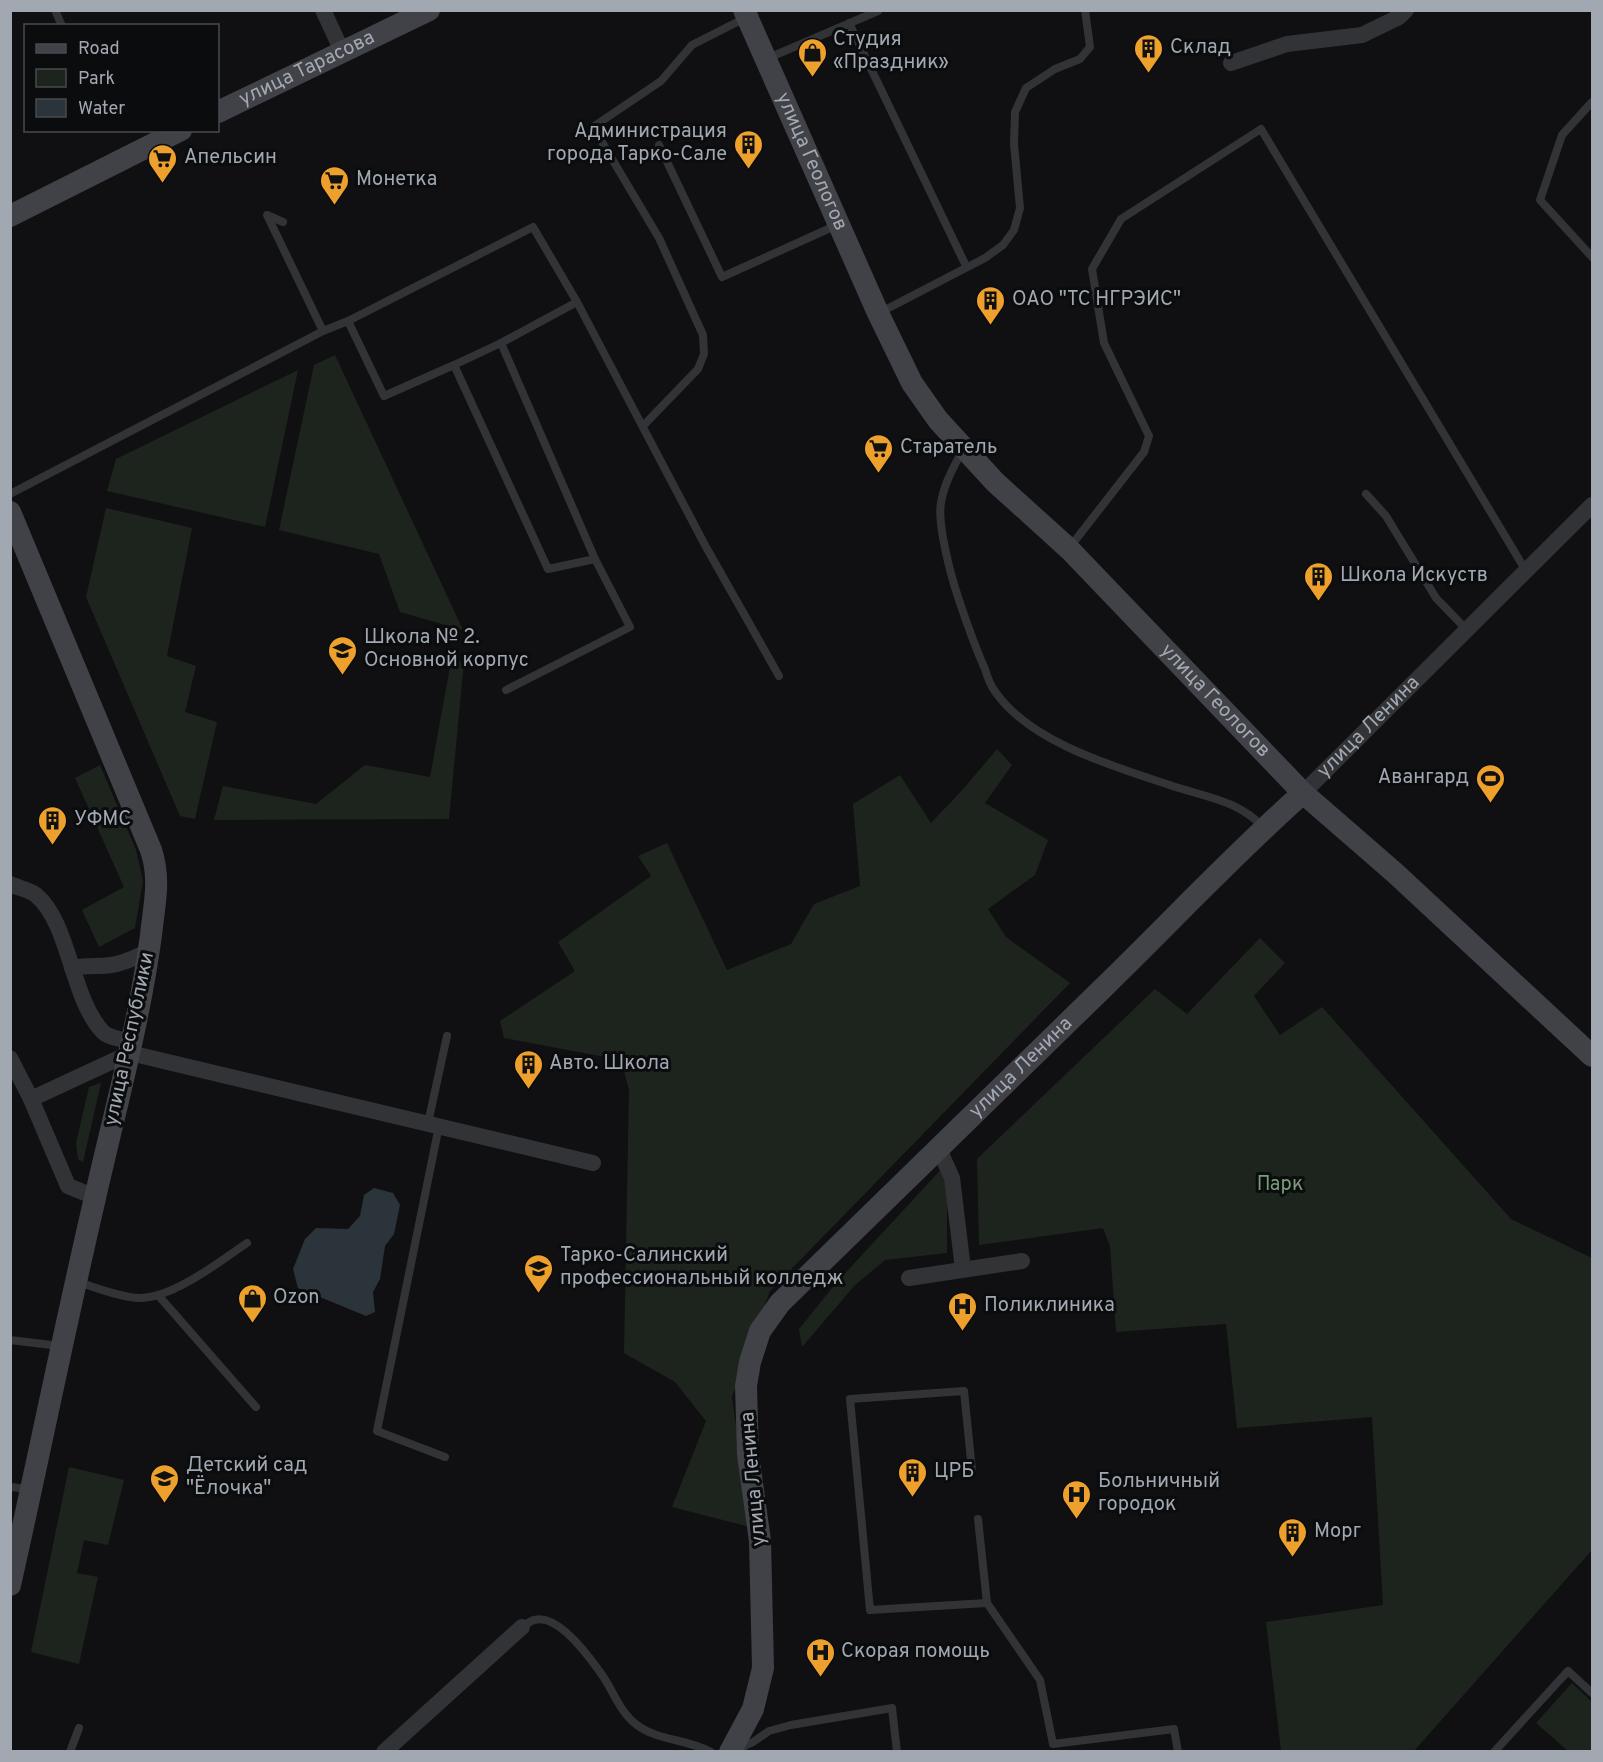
<svg xmlns="http://www.w3.org/2000/svg" width="1603" height="1762" font-family="Overpass,sans-serif">
	<style>
		.green { fill: #1d241d }
		.water { fill: #2a343a }
		.lines { fill: none; stroke-linecap: round; stroke-linejoin: round }
		.lane { stroke: #313337; stroke-width: 8 }
		.street { stroke: #313337; stroke-width: 16 }
		.secondary { stroke: #404247; stroke-width: 22 }
		.labels { text-anchor: middle; dominant-baseline: central; stroke-width: 6; stroke-linejoin: round; paint-order: stroke }
		.poi-label { font-size: 20px; fill: #a2a8b2; stroke: #0b0c0d; text-anchor: start }
		.street-label { font-size: 20px; fill: #a2a8b2; stroke: #0b0c0d }
		.park-label { font-size: 20px; fill: #799d79; stroke: #0b0c0d }
	</style>
	<rect width="100%" height="100%" fill="#101012"/>
	<g class="green">
		<path d="M335,355L463,630L400,612L379,554L279,530L314,365Z"/>
		<path d="M298,370L265,527L107,491L116,459Z"/>
		<path d="M106,508L192,528L167,656L196,666L185,712L217,722L195,819L180,816L86,597Z"/>
		<path d="M451,661L464,662L449,819L214,820L223,786L316,804L365,765L430,777Z"/>
		<path d="M997,749L1012,765L985,803L1048,840L1035,875L988,909L1006,937L1070,983L770,1291L732,1397L750,1527L672,1507L706,1421L675,1382L624,1353L629,1090L621,1060L504,1038L500,1021L575,971L558,942L651,876L638,856L667,843L727,970L791,944L814,904L860,886L853,804L900,775L931,823L965,787Z"/>
		<path d="M100,765L136,850L143,881L135,928L99,947L82,910L124,887L75,778Z"/>
		<path d="M1260,938L1285,963L1254,996L1280,1035L1322,1007L1511,1219L1592,1258V1550L1414,1751H1281L1266,1622L1383,1605L1372,1417L1237,1428L1226,1324L1116,1332L1110,1246L1103,1228L979,1245L977,1159L1155,989L1187,1014Z"/>
		<path d="M101,1083L83,1162L78,1159L76,1143L89,1087Z"/>
		<path d="M947,1163V1253L885,1260L855,1285L802,1347L799,1329L837,1282Z"/>
		<path d="M69,1467L124,1480L108,1545L84,1540L77,1573L98,1577L79,1664L31,1652Z"/>
		<path d="M1572,1683L1592,1702V1751H1568L1536,1723Z"/>
	</g>
	<path class="water" d="M374,1188L393,1193L400,1205L394,1234L385,1246L380,1279L373,1292L375,1312L366,1316L298,1288L293,1269L305,1239L316,1228L348,1229L360,1216L364,1195Z"/>
	<g class="lines">
		<g class="lane">
			<path d="M55,10L62,26"/>
			<path d="M849,23L966,266"/>
			<path d="M766,59L878,11"/>
			<path d="M1592,102L1562,135L1540,200L1592,257"/>
			<path d="M659,145L722,277L837,225"/>
			<path d="M283,222L267,215L323,331"/>
			<path d="M577,302L706,547L779,676"/>
			<path d="M879,313L985,258L1003,245L1014,230L1020,208L1014,144L1015,112L1026,88L1055,69L1080,59L1090,47L1085,10"/>
			<path d="M348,321L384,396L454,365L548,569L595,559L630,627L506,690"/>
			<path d="M501,343L595,559"/>
			<path d="M643,426L698,369L704,354L703,335L659,238L593,127L661,81L692,45L747,17"/>
			<path d="M963,449C954,467 944,483 941,503C937,524 951,576 958,597C966,621 974,645 985,669C987,676 990,684 994,690C1030,744 1119,768 1179,788C1211,798 1240,802 1264,828"/>
			<path d="M10,494L323,331L348,321L533,227L577,302L501,343L454,365"/>
			<path d="M1366,494L1386,516L1436,598L1467,630"/>
			<path d="M1070,547L1144,452L1149,436L1104,343L1092,269L1121,219L1261,129L1526,571"/>
			<path d="M428,1123L447,1036"/>
			<path d="M439,1126L377,1431L445,1457"/>
			<path d="M79,1282C96,1288 123,1298 141,1298C175,1297 220,1261 247,1243"/>
			<path d="M158,1295L256,1407"/>
			<path d="M10,1340L60,1346"/>
			<path d="M972,1470L964,1391L850,1399L870,1610L987,1603"/>
			<path d="M10,1487L31,1489"/>
			<path d="M978,1519L987,1603L1040,1680L1053,1744L1174,1729L1178,1752"/>
			<path d="M522,1627C526,1625 530,1621 534,1620C557,1613 588,1655 600,1672C613,1689 619,1712 637,1725C658,1741 688,1739 711,1752"/>
			<path d="M737,1750L753,1742L769,1731L791,1725L892,1708L897,1752"/>
			<path d="M70,1752L79,1728"/>
			<path d="M1494,1752L1568,1671L1592,1693"/>
		</g>
		<g class="street">
			<path d="M323,10L342,51"/>
			<path d="M1231,63L1287,44L1362,35L1399,17L1406,10"/>
			<path id="s1" d="M1303,793L1592,505"/>
			<path d="M10,884C18,888 30,890 36,895C70,923 71,999 103,1032C109,1038 125,1040 133,1042"/>
			<path d="M72,968C86,965 98,967 111,965C125,963 136,957 149,951"/>
			<path d="M10,1058L31,1099"/>
			<path d="M938,1147L952,1178L963,1269"/>
			<path d="M95,1197L68,1186L31,1099L130,1053L593,1163"/>
			<path d="M909,1278L1022,1261"/>
			<path d="M384,1752L522,1627"/>
		</g>
		<g class="secondary">
			<path id="s2" d="M744,10L878,313L912,383L938,420L995,482L1069,549L1303,793L1395,873L1592,1056"/>
			<path id="s3" d="M218,112L429,10"/>
			<path d="M10,216L181,130"/>
			<path d="M10,512L151,850C161,880 154,905 151,935C139,1024 115,1110 95,1198C65,1326 39,1456 10,1585"/>
			<path id="s4" d="M730,1752L753,1709L763,1668L760,1541L748,1454L746,1386L750,1362L760,1331L780,1303C887,1198 995,1094 1102,989C1169,924 1233,855 1303,793"/>
		</g>
	</g>
	<defs>
		<symbol id="building-pin" viewBox="-11 -11 22 30"><path d="M0 17L-7.5 6A9.5 9.5 0 1 1 7.5 6Z" fill="#eea02c" stroke="#0b0c0d"/><path d="M-4-6H4V6H1V3H-1V6H-4ZM-2.5-4.3h1.7v1.8h-1.7ZM.8-4.3h1.7v1.8H.8ZM-2.5-1h1.7V.8h-1.7ZM.8-1h1.7V.8H.8Z" fill="#111"/></symbol>
		<symbol id="shop-pin" viewBox="-11 -11 22 30"><path d="M0 17L-7.5 6A9.5 9.5 0 1 1 7.5 6Z" fill="#eea02c" stroke="#0b0c0d"/><path d="M-5-2.5h2.3a2.7 3.5 0 0 1 5.4 0H5L5.5 6h-11ZM-1.5-2.5h3a1.5 2.3 0 0 0-3 0Z" fill="#111"/></symbol>
		<symbol id="supermarket-pin" viewBox="-11 -11 22 30"><path d="M0 17L-7.5 6A9.5 9.5 0 1 1 7.5 6Z" fill="#eea02c" stroke="#0b0c0d"/><path d="M-6-5.5h2.5l.6 2H6L4.5 2H-2.5L-4.4-4H-6ZM-1.5 3.2a1.3 1.3 0 1 0 .1 0ZM3 3.2a1.3 1.3 0 1 0 .1 0Z" fill="#111"/></symbol>
		<symbol id="school-pin" viewBox="-11 -11 22 30"><path d="M0 17L-7.5 6A9.5 9.5 0 1 1 7.5 6Z" fill="#eea02c" stroke="#0b0c0d"/><path d="M0-5L7-2L0 1L-7-2ZM-4 1L0 2.5L4 1V4Q0 6-4 4Z" fill="#111"/></symbol>
		<symbol id="stadium-pin" viewBox="-11 -11 22 30"><path d="M0 17L-7.5 6A9.5 9.5 0 1 1 7.5 6Z" fill="#eea02c" stroke="#0b0c0d"/><path d="M0-5a6.5 5 0 1 0 0 10a6.5 5 0 1 0 0-10ZM-3.5-1.8h7v3.6h-7Z" fill="#111"/></symbol>
		<symbol id="university-pin" viewBox="-11 -11 22 30"><path d="M0 17L-7.5 6A9.5 9.5 0 1 1 7.5 6Z" fill="#eea02c" stroke="#0b0c0d"/><path d="M0-5L7-2L0 1L-7-2ZM-4 1L0 2.5L4 1V4Q0 6-4 4Z" fill="#111"/></symbol>
		<symbol id="hospital-pin" viewBox="-11 -11 22 30"><path d="M0 17L-7.5 6A9.5 9.5 0 1 1 7.5 6Z" fill="#eea02c" stroke="#0b0c0d"/><path d="M-5-5h3v3.5h4V-5h3V5h-3V1.5h-4V5h-3Z" fill="#111"/></symbol>
	</defs>
	<g fill-rule="evenodd">
		<use href="#building-pin" x="1132" y="32" width="33" height="45"/>
		<use href="#shop-pin" x="796" y="36" width="33" height="45"/>
		<use href="#building-pin" x="732" y="128" width="33" height="45"/>
		<use href="#supermarket-pin" x="146" y="142" width="33" height="45"/>
		<use href="#supermarket-pin" x="318" y="164" width="33" height="45"/>
		<use href="#building-pin" x="974" y="284" width="33" height="45"/>
		<use href="#supermarket-pin" x="862" y="432" width="33" height="45"/>
		<use href="#building-pin" x="1302" y="560" width="33" height="45"/>
		<use href="#school-pin" x="326" y="634" width="33" height="45"/>
		<use href="#stadium-pin" x="1474" y="762" width="33" height="45"/>
		<use href="#building-pin" x="36" y="804" width="33" height="45"/>
		<use href="#building-pin" x="512" y="1048" width="33" height="45"/>
		<use href="#university-pin" x="522" y="1252" width="33" height="45"/>
		<use href="#shop-pin" x="236" y="1282" width="33" height="45"/>
		<use href="#hospital-pin" x="946" y="1290" width="33" height="45"/>
		<use href="#building-pin" x="896" y="1456" width="33" height="45"/>
		<use href="#school-pin" x="148" y="1462" width="33" height="45"/>
		<use href="#hospital-pin" x="1060" y="1478" width="33" height="45"/>
		<use href="#building-pin" x="1276" y="1516" width="33" height="45"/>
		<use href="#hospital-pin" x="804" y="1636" width="33" height="45"/>
	</g>
	<g class="labels">
		<g class="poi-label">
			<text x="833" y="40">Студия<tspan x="833" dy="23">«Праздник»</tspan></text>
			<text x="1170" y="48">Склад</text>
			<text x="727" y="132" text-anchor="end">Администрация<tspan x="727" dy="23">города Тарко-Сале</tspan></text>
			<text x="184" y="158">Апельсин</text>
			<text x="356" y="180">Монетка</text>
			<text x="1012" y="300">ОАО "ТС НГРЭИС"</text>
			<text x="900" y="448">Старатель</text>
			<text x="1340" y="576">Школа Искуств</text>
			<text x="364" y="638">Школа № 2.<tspan x="364" dy="23">Основной корпус</tspan></text>
			<text x="1469" y="778" text-anchor="end">Авангард</text>
			<text x="74" y="820">УФМС</text>
			<text x="549" y="1064">Авто. Школа</text>
			<text x="560" y="1256">Тарко-Салинский<tspan x="560" dy="23">профессиональный колледж</tspan></text>
			<text x="273" y="1298">Ozon</text>
			<text x="984" y="1306">Поликлиника</text>
			<text x="186" y="1466">Детский сад<tspan x="186" dy="23">"Ёлочка"</tspan></text>
			<text x="934" y="1472">ЦРБ</text>
			<text x="1098" y="1482">Больничный<tspan x="1098" dy="23">городок</tspan></text>
			<text x="1314" y="1532">Морг</text>
			<text x="841" y="1652">Скорая помощь</text>
		</g>
		<g class="street-label">
			<text stroke="none"><textPath href="#s3" startOffset="99">улица Тарасова</textPath></text>
			<text stroke="none"><textPath href="#s2" startOffset="166">улица Геологов</textPath></text>
			<text stroke="none"><textPath href="#s2" startOffset="849">улица Геологов</textPath></text>
			<text stroke="none"><textPath href="#s1" startOffset="93">улица Ленина</textPath></text>
			<text transform="translate(130 1039) rotate(-78)">улица Республики</text>
			<text stroke="none"><textPath href="#s4" startOffset="802">улица Ленина</textPath></text>
			<text transform="translate(754 1479) rotate(-95)">улица Ленина</text>
		</g>
		<g class="park-label">
			<text x="1280" y="1185">Парк</text>
		</g>
	</g>
	<rect width="1603" height="1762" fill="none" stroke="#a2a8b2" stroke-width="24"/>
	<rect x="24" y="24" width="195" height="108" fill="#0b0c0d" stroke="#474a4f" stroke-width="1.5"/>
	<rect x="36" y="44" width="30" height="9" fill="#404247" stroke="#474a4f" stroke-width="1.5"/>
	<text x="78" y="54" font-size="18" fill="#a2a8b2">Road</text>
	<rect x="36" y="69" width="30" height="18" fill="#1d241d" stroke="#474a4f" stroke-width="1.5"/>
	<text x="78" y="84" font-size="18" fill="#a2a8b2">Park</text>
	<rect x="36" y="99" width="30" height="18" fill="#2a343a" stroke="#474a4f" stroke-width="1.5"/>
	<text x="78" y="114" font-size="18" fill="#a2a8b2">Water</text>
</svg>
